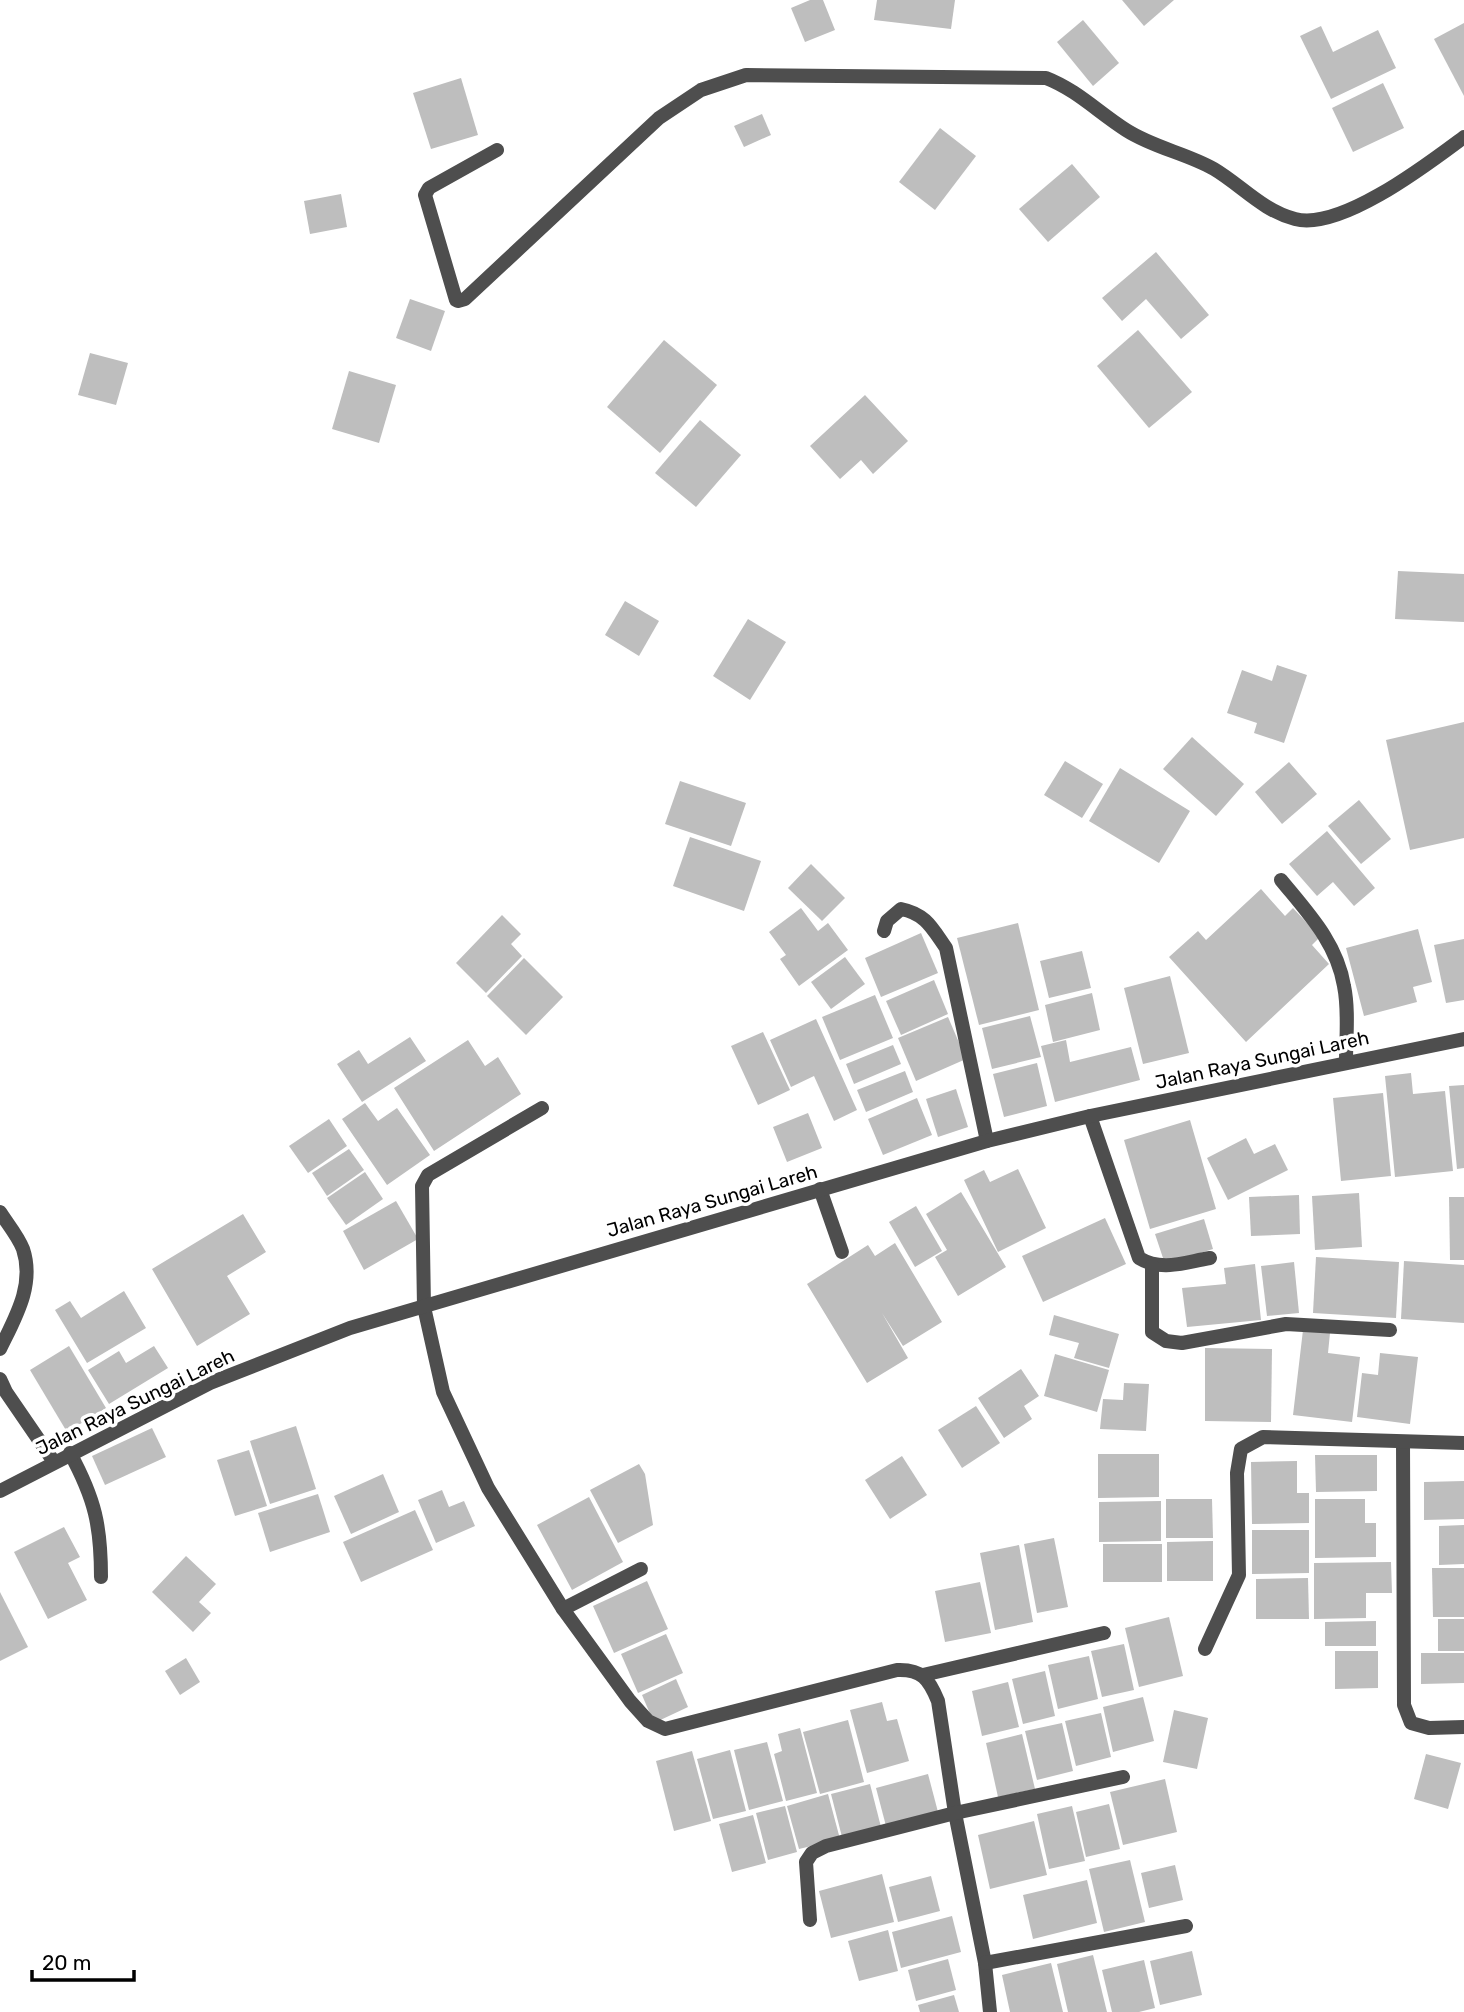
<svg xmlns="http://www.w3.org/2000/svg" width="1464" height="2012" font-family="Rubik,sans-serif">
	<style>
		.building { fill: #bebebe }
		.lines { fill: none; stroke-linecap: round; stroke-linejoin: round }
		.service { stroke: #4e4e4e; stroke-width: 14 }
		.minor { stroke: #4e4e4e; stroke-width: 14 }
		.tertiary { stroke: #4e4e4e; stroke-width: 14 }
		.labels { text-anchor: middle; dominant-baseline: central; stroke-width: 7; stroke-linejoin: round; paint-order: stroke }
		.street-label { font-size: 19px; fill: #000; stroke: #fff }
	</style>
	<rect width="100%" height="100%" fill="#fff"/>
	<g class="building">
		<path d="M810,0H823L835,30L805,42L791,8Z"/>
		<path d="M877,0H955L951,29L874,20Z"/>
		<path d="M1122,0H1174L1144,26Z"/>
		<path d="M1083,20L1119,63L1093,86L1057,42Z"/>
		<path d="M1464,23V96L1434,39Z"/>
		<path d="M1321,26L1333,52L1378,30L1396,68L1331,99L1300,36Z"/>
		<path d="M461,78L478,135L431,149L413,93Z"/>
		<path d="M1383,83L1404,128L1353,152L1332,108Z"/>
		<path d="M762,114L771,135L744,147L734,126Z"/>
		<path d="M940,128L976,156L935,210L899,182Z"/>
		<path d="M1072,164L1100,197L1048,242L1019,209Z"/>
		<path d="M341,194L347,227L310,234L304,201Z"/>
		<path d="M1156,252L1209,315L1181,339L1146,299L1122,321L1102,298Z"/>
		<path d="M410,299L445,311L431,351L396,338Z"/>
		<path d="M1138,330L1192,392L1149,428L1097,366Z"/>
		<path d="M664,340L717,385L660,453L607,407Z"/>
		<path d="M90,353L128,363L116,405L78,395Z"/>
		<path d="M349,371L396,385L379,443L332,429Z"/>
		<path d="M865,395L908,441L873,474L861,460L840,479L810,446Z"/>
		<path d="M700,420L741,455L696,507L655,473Z"/>
		<path d="M1398,571L1464,574V622L1395,619Z"/>
		<path d="M625,601L659,621L639,656L605,635Z"/>
		<path d="M748,619L786,642L750,700L713,676Z"/>
		<path d="M1277,665L1307,675L1284,743L1254,733L1257,723L1227,713L1242,670L1272,681Z"/>
		<path d="M1464,722V838L1410,850L1386,740Z"/>
		<path d="M1192,737L1244,784L1216,816L1163,769Z"/>
		<path d="M1065,761L1103,784L1082,818L1044,795Z"/>
		<path d="M1289,762L1317,794L1282,824L1255,792Z"/>
		<path d="M1120,768L1190,811L1159,863L1089,821Z"/>
		<path d="M680,781L746,803L731,846L665,824Z"/>
		<path d="M1359,800L1391,839L1361,864L1328,826Z"/>
		<path d="M1327,831L1375,888L1354,906L1333,882L1317,896L1289,864Z"/>
		<path d="M690,837L761,861L744,911L673,886Z"/>
		<path d="M811,864L845,898L822,921L788,888Z"/>
		<path d="M1261,889L1285,916L1293,908L1320,937L1312,945L1329,964L1246,1042L1169,957L1198,931L1206,940Z"/>
		<path d="M801,908L818,931L828,923L848,950L799,986L780,959L786,955L769,932Z"/>
		<path d="M502,915L521,934L511,944L522,956L486,993L456,963Z"/>
		<path d="M1018,923L1039,1010L979,1025L957,938Z"/>
		<path d="M1418,929L1432,982L1413,987L1417,1002L1364,1016L1346,948Z"/>
		<path d="M921,933L938,973L881,997L865,958Z"/>
		<path d="M1464,939V1000L1446,1003L1434,945Z"/>
		<path d="M1082,951L1091,988L1049,998L1040,961Z"/>
		<path d="M845,957L865,984L831,1009L811,982Z"/>
		<path d="M524,958L563,997L526,1035L487,996Z"/>
		<path d="M1170,976L1189,1053L1143,1064L1124,988Z"/>
		<path d="M934,980L948,1014L901,1035L886,1001Z"/>
		<path d="M1092,993L1100,1030L1053,1042L1045,1005Z"/>
		<path d="M875,995L893,1038L840,1060L822,1017Z"/>
		<path d="M1030,1016L1041,1057L992,1069L982,1028Z"/>
		<path d="M948,1017L966,1059L916,1081L898,1038Z"/>
		<path d="M816,1019L857,1110L834,1121L814,1076L791,1087L770,1040Z"/>
		<path d="M763,1032L790,1090L758,1105L731,1046Z"/>
		<path d="M410,1037L426,1061L362,1102L337,1064L359,1050L368,1064Z"/>
		<path d="M468,1040L485,1066L498,1057L521,1094L434,1151L394,1088Z"/>
		<path d="M1066,1040L1070,1062L1131,1047L1140,1080L1055,1102L1041,1046Z"/>
		<path d="M893,1045L901,1064L854,1084L846,1064Z"/>
		<path d="M1037,1063L1047,1106L1004,1117L993,1074Z"/>
		<path d="M905,1071L913,1092L866,1112L857,1090Z"/>
		<path d="M1411,1073L1413,1094L1445,1091L1453,1171L1395,1177L1385,1076Z"/>
		<path d="M1464,1085V1168L1457,1169L1449,1086Z"/>
		<path d="M956,1089L968,1127L938,1137L926,1099Z"/>
		<path d="M1383,1093L1391,1176L1341,1181L1333,1098Z"/>
		<path d="M917,1098L932,1135L883,1155L868,1119Z"/>
		<path d="M365,1103L378,1121L397,1108L430,1155L387,1185L342,1119Z"/>
		<path d="M808,1113L822,1148L787,1162L773,1127Z"/>
		<path d="M329,1119L347,1146L308,1173L289,1146Z"/>
		<path d="M1190,1120L1216,1209L1150,1229L1124,1140Z"/>
		<path d="M1246,1138L1254,1154L1275,1144L1288,1170L1228,1200L1207,1158Z"/>
		<path d="M349,1149L364,1170L327,1196L312,1173Z"/>
		<path d="M1018,1169L1046,1228L998,1252L964,1180L984,1170L990,1182Z"/>
		<path d="M365,1172L383,1199L346,1225L327,1198Z"/>
		<path d="M961,1192L1006,1267L958,1296L935,1257L947,1250L926,1214Z"/>
		<path d="M1359,1193L1362,1247L1315,1250L1312,1196Z"/>
		<path d="M1299,1195L1300,1234L1251,1236L1249,1197Z"/>
		<path d="M1449,1197H1464V1260H1450Z"/>
		<path d="M396,1201L418,1239L364,1270L343,1231Z"/>
		<path d="M916,1206L942,1251L915,1267L889,1222Z"/>
		<path d="M243,1214L266,1252L227,1276L250,1314L197,1346L152,1269Z"/>
		<path d="M1105,1218L1126,1264L1043,1302L1022,1256Z"/>
		<path d="M1204,1219L1213,1249L1165,1264L1155,1234Z"/>
		<path d="M895,1243L942,1322L903,1346L882,1313L908,1358L867,1383L807,1284L868,1245L875,1256Z"/>
		<path d="M1316,1257L1399,1262L1396,1318L1313,1313Z"/>
		<path d="M1404,1261L1464,1265V1323L1401,1319Z"/>
		<path d="M1294,1262L1299,1313L1267,1316L1261,1266Z"/>
		<path d="M1255,1264L1261,1320L1187,1327L1182,1288L1226,1284L1224,1268Z"/>
		<path d="M124,1291L146,1328L87,1363L55,1310L70,1301L81,1318Z"/>
		<path d="M1054,1315L1119,1334L1109,1368L1074,1358L1079,1343L1049,1335Z"/>
		<path d="M1303,1330L1330,1333L1328,1353L1360,1357L1352,1422L1293,1415Z"/>
		<path d="M69,1346L106,1408L67,1432L30,1370Z"/>
		<path d="M154,1346L168,1368L109,1404L88,1370L119,1351L126,1363Z"/>
		<path d="M1205,1348L1272,1349L1271,1422L1205,1421Z"/>
		<path d="M1380,1353L1418,1357L1410,1424L1357,1417L1362,1373L1378,1375Z"/>
		<path d="M1055,1354L1109,1370L1097,1412L1044,1396Z"/>
		<path d="M1021,1369L1039,1396L1024,1406L1032,1419L1004,1438L978,1398Z"/>
		<path d="M1124,1383L1149,1384L1146,1431L1100,1429L1103,1399L1123,1400Z"/>
		<path d="M976,1406L1000,1443L962,1468L938,1430Z"/>
		<path d="M296,1426L316,1489L270,1504L250,1441Z"/>
		<path d="M152,1428L166,1457L105,1485L92,1456Z"/>
		<path d="M249,1450L267,1506L235,1516L217,1460Z"/>
		<path d="M1098,1454H1159V1497L1098,1498Z"/>
		<path d="M1315,1455H1377V1491L1316,1492Z"/>
		<path d="M902,1456L927,1495L890,1519L865,1480Z"/>
		<path d="M1297,1461V1493H1309V1523L1252,1524L1251,1462Z"/>
		<path d="M639,1464L645,1474L653,1525L618,1543L590,1490Z"/>
		<path d="M383,1474L399,1512L351,1534L334,1496Z"/>
		<path d="M1464,1481V1519L1424,1520V1482Z"/>
		<path d="M442,1490L449,1507L464,1501L475,1526L436,1543L418,1500Z"/>
		<path d="M318,1494L330,1532L270,1552L258,1513Z"/>
		<path d="M589,1497L623,1562L572,1590L537,1525Z"/>
		<path d="M1166,1499H1212L1213,1538H1166Z"/>
		<path d="M1315,1499H1365V1523H1376V1557L1315,1558Z"/>
		<path d="M1161,1501V1541L1099,1542V1502Z"/>
		<path d="M415,1510L433,1550L361,1582L343,1542Z"/>
		<path d="M1464,1525V1564L1439,1565V1526Z"/>
		<path d="M64,1527L80,1557L68,1563L87,1600L48,1619L14,1552Z"/>
		<path d="M1252,1530H1309V1573L1252,1574Z"/>
		<path d="M1054,1538L1068,1607L1037,1613L1024,1544Z"/>
		<path d="M1213,1541V1581H1167V1542Z"/>
		<rect x="1103" y="1544" width="59" height="38"/>
		<path d="M1019,1545L1033,1622L995,1630L980,1553Z"/>
		<path d="M186,1556L216,1584L199,1602L211,1613L193,1632L152,1592Z"/>
		<path d="M1391,1562L1392,1593H1366V1618L1314,1619V1563Z"/>
		<path d="M1432,1568H1464V1617H1433Z"/>
		<path d="M1308,1578L1309,1619H1256V1579Z"/>
		<path d="M647,1581L668,1629L614,1653L593,1606Z"/>
		<path d="M980,1582L991,1633L945,1642L935,1591Z"/>
		<path d="M0,1592L28,1647L0,1661Z"/>
		<path d="M1169,1617L1183,1676L1139,1687L1125,1628Z"/>
		<rect x="1438" y="1619" width="26" height="32"/>
		<path d="M1376,1621V1646H1325V1622Z"/>
		<path d="M666,1634L683,1673L638,1693L621,1654Z"/>
		<path d="M1124,1644L1134,1690L1102,1697L1091,1651Z"/>
		<path d="M1335,1651H1378V1688L1335,1689Z"/>
		<path d="M1421,1653H1464V1683L1421,1684Z"/>
		<path d="M1089,1656L1098,1699L1058,1709L1048,1665Z"/>
		<path d="M186,1658L200,1682L180,1695L165,1671Z"/>
		<path d="M1045,1671L1055,1716L1023,1724L1012,1679Z"/>
		<path d="M676,1679L688,1707L654,1723L642,1695Z"/>
		<path d="M1008,1682L1019,1727L982,1736L972,1691Z"/>
		<path d="M1143,1697L1154,1741L1113,1752L1103,1707Z"/>
		<path d="M882,1702L887,1721L897,1719L909,1761L867,1773L850,1710Z"/>
		<path d="M1174,1710L1208,1718L1197,1769L1163,1762Z"/>
		<path d="M1101,1713L1111,1757L1076,1766L1065,1721Z"/>
		<path d="M848,1720L864,1782L820,1794L803,1732Z"/>
		<path d="M1062,1723L1073,1771L1037,1780L1025,1731Z"/>
		<path d="M800,1728L817,1793L786,1801L774,1754L782,1751L778,1734Z"/>
		<path d="M1022,1734L1035,1789L998,1797L986,1743Z"/>
		<path d="M767,1742L783,1801L749,1810L734,1750Z"/>
		<path d="M730,1750L746,1811L713,1819L697,1759Z"/>
		<path d="M692,1751L711,1821L674,1831L656,1761Z"/>
		<path d="M1426,1754L1461,1763L1448,1809L1414,1799Z"/>
		<path d="M928,1774L938,1812L886,1826L876,1788Z"/>
		<path d="M1165,1779L1177,1832L1123,1845L1110,1792Z"/>
		<path d="M870,1784L881,1827L842,1837L831,1794Z"/>
		<path d="M828,1794L840,1839L799,1849L787,1806Z"/>
		<path d="M1109,1804L1120,1849L1086,1857L1076,1812Z"/>
		<path d="M785,1806L797,1852L768,1860L756,1813Z"/>
		<path d="M1072,1806L1085,1861L1049,1869L1037,1814Z"/>
		<path d="M753,1815L766,1863L732,1872L719,1824Z"/>
		<path d="M1034,1821L1047,1875L990,1889L978,1835Z"/>
		<path d="M1130,1860L1145,1922L1104,1932L1089,1869Z"/>
		<path d="M1175,1865L1183,1900L1149,1908L1141,1873Z"/>
		<path d="M882,1874L894,1922L831,1938L819,1891Z"/>
		<path d="M931,1876L940,1911L898,1922L889,1887Z"/>
		<path d="M1087,1880L1097,1923L1033,1939L1023,1895Z"/>
		<path d="M952,1916L961,1952L901,1968L892,1932Z"/>
		<path d="M888,1930L898,1971L859,1981L848,1941Z"/>
		<path d="M1192,1951L1202,1995L1160,2005L1150,1961Z"/>
		<path d="M1093,1955L1107,2012H1068L1057,1964Z"/>
		<path d="M948,1959L956,1990L916,2001L908,1970Z"/>
		<path d="M1144,1960L1155,2008L1139,2012H1112L1102,1970Z"/>
		<path d="M1051,1963L1063,2012H1010L1002,1975Z"/>
		<path d="M954,1995L959,2012H920L918,2005Z"/>
	</g>
	<g class="lines">
		<g class="service">
			<path d="M820,1189L842,1252"/>
			<path d="M70,1453C95,1499 101,1526 101,1577"/>
		</g>
		<g class="minor">
			<path d="M497,150L429,188L425,195L456,300L458,301L465,299L659,118L701,90L746,75L1046,78C1077,90 1099,113 1126,130C1154,148 1186,153 1214,169C1241,185 1263,211 1295,219C1341,231 1429,163 1464,137"/>
			<path d="M1281,880C1308,913 1337,943 1344,986C1349,1010 1346,1037 1346,1062"/>
			<path d="M884,931L887,921L901,909C926,914 932,928 946,948L987,1141"/>
			<path d="M542,1108L428,1175L422,1186L424,1307L443,1392L488,1488L563,1609L630,1701L648,1721L665,1729L897,1670C922,1669 929,1679 938,1701L955,1813L985,1963L990,2012"/>
			<path d="M1090,1116L1139,1258C1162,1272 1185,1262 1210,1258"/>
			<path d="M0,1212C7,1223 18,1236 23,1249C35,1285 15,1318 0,1349"/>
			<path d="M1152,1266V1332L1166,1341L1182,1343L1286,1324L1390,1330"/>
			<path d="M0,1379L6,1392L54,1462"/>
			<path d="M1403,1442L1404,1705L1411,1723L1429,1728L1464,1727"/>
			<path d="M563,1609L641,1569"/>
			<path d="M1205,1649L1239,1575L1237,1473L1241,1449L1263,1437L1464,1443"/>
			<path d="M923,1675L1104,1633"/>
			<path d="M810,1920L806,1862L812,1853L826,1846L955,1813L1123,1777"/>
			<path d="M985,1963L1186,1926"/>
		</g>
		<path class="tertiary" d="M0,1491L210,1383L350,1328L987,1141L1090,1116L1464,1039"/>
	</g>
	<g class="labels">
		<g class="street-label">
			<text transform="translate(1262 1060) rotate(-12)">Jalan Raya Sungai Lareh</text>
			<text transform="translate(712 1201) rotate(-16)">Jalan Raya Sungai Lareh</text>
			<text transform="translate(135 1402) rotate(-26)">Jalan Raya Sungai Lareh</text>
		</g>
	</g>
	<path d="M32 1970v10h102v-10" fill="none" stroke="#000000" stroke-width="3.5"/>
	<text x="42" y="1970" font-size="21" fill="#000000" stroke="#ffffff" stroke-width="5" paint-order="stroke">20 m</text>
</svg>
